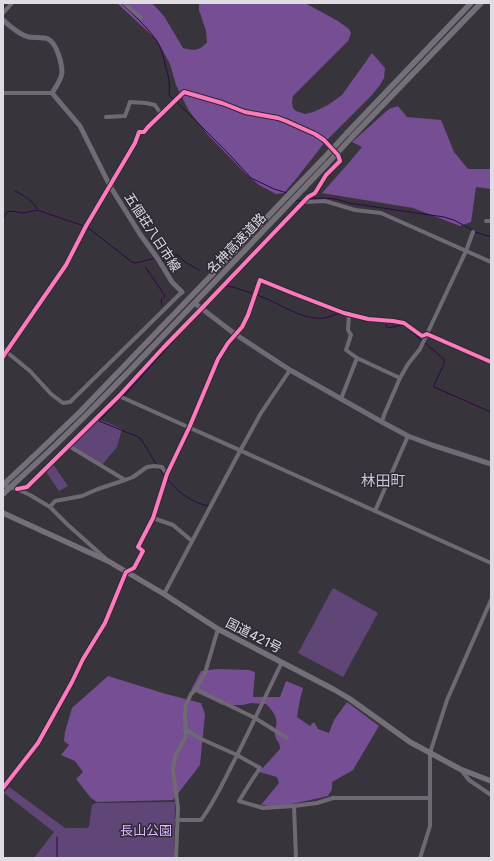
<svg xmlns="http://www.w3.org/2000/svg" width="494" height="861" font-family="Inter,'Noto Sans JP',sans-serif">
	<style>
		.green { fill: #604676 }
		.forest { fill: #754e93 }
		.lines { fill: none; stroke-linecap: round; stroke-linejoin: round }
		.stream { stroke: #31054a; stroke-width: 1 }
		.minor { stroke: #6f6974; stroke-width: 4 }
		.major { stroke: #6f6a76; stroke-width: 5 }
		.highway { stroke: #746f78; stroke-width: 5.5 }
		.highway-bridge { stroke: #746f78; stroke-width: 5.5 }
		.cycleway-casing { stroke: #2e2734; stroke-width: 6 }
		.cycleway { stroke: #fd7abc; stroke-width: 4 }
		.labels { text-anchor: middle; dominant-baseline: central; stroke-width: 3; stroke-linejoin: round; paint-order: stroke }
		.street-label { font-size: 13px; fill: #e0dce4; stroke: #2e2734 }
		.park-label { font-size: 13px; fill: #dab9f9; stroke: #2e2734 }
		.quarter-label { font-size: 15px; fill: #cac1d2; stroke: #2e2734 }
	</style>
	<rect width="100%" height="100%" fill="#38343b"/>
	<g class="green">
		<path d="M96,419L106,422L122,429L117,447L102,465L69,446Z"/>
		<path d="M52,463L68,486L59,491L45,470Z"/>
		<path d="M333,588L378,613L343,677L298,653Z"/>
		<path d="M9,787L65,828H87L89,826L92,805L96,803L175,802L174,858H34L54,832L4,793Z"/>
	</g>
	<g class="forest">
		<path d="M117,3H152L164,16L183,48C194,51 200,51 207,42L206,31L199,10V3H305L338,21L349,29L351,33L348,41L293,96L292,102L293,108L296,111L305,114L313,112L328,105L342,95L372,53L385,68L384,78L380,85L371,96L325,142L296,179L284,193L276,194L259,185L246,174L208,135L189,111L176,85L170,64L157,40Z"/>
		<path d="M398,106L407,117L441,120L454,152L468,169H491V189L476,187L471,222L460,226L413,208L322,193L346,166L362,147L352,142L389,109Z"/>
		<path d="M217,669L249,670L255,672L253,697H280L286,681L303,688L300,699L297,717L310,726L314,722L318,729L329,733L334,720L347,702L379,726L353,770L332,782V789L328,796L279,807L261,805L279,783L277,777L259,772L280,749C280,740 276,742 275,735C274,732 276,729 276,726C278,717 272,710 266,704L251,703L243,705H223L191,690L201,671Z"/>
		<path d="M108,676L166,694L201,703L205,714L200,765L173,800L97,802L91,798L76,779L83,772L75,761L61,755L69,745L64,741L65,732L72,708Z"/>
	</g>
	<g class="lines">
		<g class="stream">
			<path d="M121,3C134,15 152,31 160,47C163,53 164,61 166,68C169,78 170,83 169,95L173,99"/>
			<path d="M176,101L227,152L251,178L274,189L287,193"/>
			<path d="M15,191C23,195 33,201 37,209"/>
			<path d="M308,199L322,198L336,199L349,203L389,209L444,217L454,220L472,230"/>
			<path d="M296,200L298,201L303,200"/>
			<path d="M3,219L7,212L10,211L24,213L37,210L84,226"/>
			<path d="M87,227L132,262L136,263L155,258"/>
			<path d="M475,232L491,237"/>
			<path d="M161,260L162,261L172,255L175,254L179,256L185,262L199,270"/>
			<path d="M146,268L165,296L161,300L162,306"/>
			<path d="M224,286L233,287L254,294"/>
			<path d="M257,295C279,302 301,321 325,318C329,317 333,315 337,314"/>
			<path d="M357,318L366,321L383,322"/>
			<path d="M386,323L387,328L403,325L412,332L422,341"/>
			<path d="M425,343L444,359V364L434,385V387L491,412"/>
			<path d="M124,396L177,337"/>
			<path d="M120,399L99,421L136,436L141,439L156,464"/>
			<path d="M159,469L165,476"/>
			<path d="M168,480C179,493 191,502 208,506"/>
			<path d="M57,837V858"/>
		</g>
		<g class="minor">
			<path d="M124,3L141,18"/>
			<path d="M3,13L12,3"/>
			<path d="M3,93H52"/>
			<path d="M106,117L125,116L130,102L146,103L155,105L161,114"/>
			<path d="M304,202L325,201L355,210L381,213L491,262"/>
			<path d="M486,221H491"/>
			<path d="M349,315L348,330L351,335L346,350L357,358L400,378"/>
			<path d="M3,349L30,371L51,394L63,403L70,402L182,292"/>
			<path d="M3,357L6,352L66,265L86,226L135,143L139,132H144L148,127L184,92L222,103L245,112L278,118L286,121L315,134L324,140L338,155L340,161L326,175L315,193L308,197L202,308L163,348L119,396L27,487L17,489"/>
			<path d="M119,396L491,563"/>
			<path d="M341,399L357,358"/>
			<path d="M382,422L384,415L400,378L408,364L420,349L466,251L473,232"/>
			<path d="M69,446L125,480"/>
			<path d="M3,485L17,489L30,495L50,507L68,525L105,558"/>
			<path d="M50,507L55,501L82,496L98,489L125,480L133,477L147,467L154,466L162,467L167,475"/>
			<path d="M375,511L408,436"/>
			<path d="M153,518L173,525L192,541"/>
			<path d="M164,594L240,451L261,413L290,370"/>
			<path d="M196,689L255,718L287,738"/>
			<path d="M185,729L199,738L237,755L260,768L250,783L239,801L263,808L294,806"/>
			<path d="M461,770L469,780L491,795"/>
			<path d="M3,788L38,743L72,682L83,659L105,623L126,572L134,568L143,551L138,547L153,518L167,474L189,428L218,359L228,343L242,327L248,315L260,280L292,293L344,313L368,319L393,321L404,323L422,336L427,334L491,362"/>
			<path d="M177,820H201C213,804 222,785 231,767C249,732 265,697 282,662"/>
			<path d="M176,858L178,808L173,770L174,762L175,756L186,736L185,715L186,705L191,694L196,689L205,673L218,629"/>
			<path d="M296,858L294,806L317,803L333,798H430"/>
			<path d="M420,858L430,826V753L447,700L491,600"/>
		</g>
		<g class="major">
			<path d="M3,20C10,26 19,35 29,37C35,38 43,37 48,39C57,43 62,64 62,73C61,80 56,87 52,93L80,126L110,186L140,234L158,259L172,282L182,292"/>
			<path d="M197,305L235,334L290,370L382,422L408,436L432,445L491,464"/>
		</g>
		<g class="highway">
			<path d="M347,133L471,3"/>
			<path d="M352,137L481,3"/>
			<path d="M18,480C68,435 114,387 160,339C216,281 271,222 327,164"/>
			<path d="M3,485L36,454L80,412L323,159"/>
			<path d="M3,513L108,561L164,594L218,629L333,689L350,699L410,742L460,769L491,781"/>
		</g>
		<g class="highway-bridge">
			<path d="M323,159L347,133"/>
			<path d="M327,164L352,137"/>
			<path d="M3,494L18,480"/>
		</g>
		<defs>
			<g id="cycleway">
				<path d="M3,357L6,352L66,265L86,226L135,143L139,132H144L148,127L184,92L222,103L245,112L278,118L286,121L315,134L324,140L338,155L340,161L326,175L315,193L308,197L202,308L163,348L119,396L27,487L17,489"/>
				<path d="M3,788L38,743L72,682L83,659L105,623L126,572L134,568L143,551L138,547L153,518L167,474L189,428L218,359L228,343L242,327L248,315L260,280L292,293L344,313L368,319L393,321L404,323L422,336L427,334L491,362"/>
			</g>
		</defs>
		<use href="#cycleway" class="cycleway-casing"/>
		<use href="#cycleway" class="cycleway"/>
	</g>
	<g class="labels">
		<g class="street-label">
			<text transform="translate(153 232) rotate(57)">五個荘八日市線</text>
			<text transform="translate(236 243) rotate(-46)">名神高速道路</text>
			<text transform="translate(254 635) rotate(27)">国道421号</text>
		</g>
		<g class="park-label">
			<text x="146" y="830">長山公園</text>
		</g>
		<g class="quarter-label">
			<text x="383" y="480">林田町</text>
		</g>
	</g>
	<rect width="494" height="861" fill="none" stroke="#e0dce4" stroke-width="8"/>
</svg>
